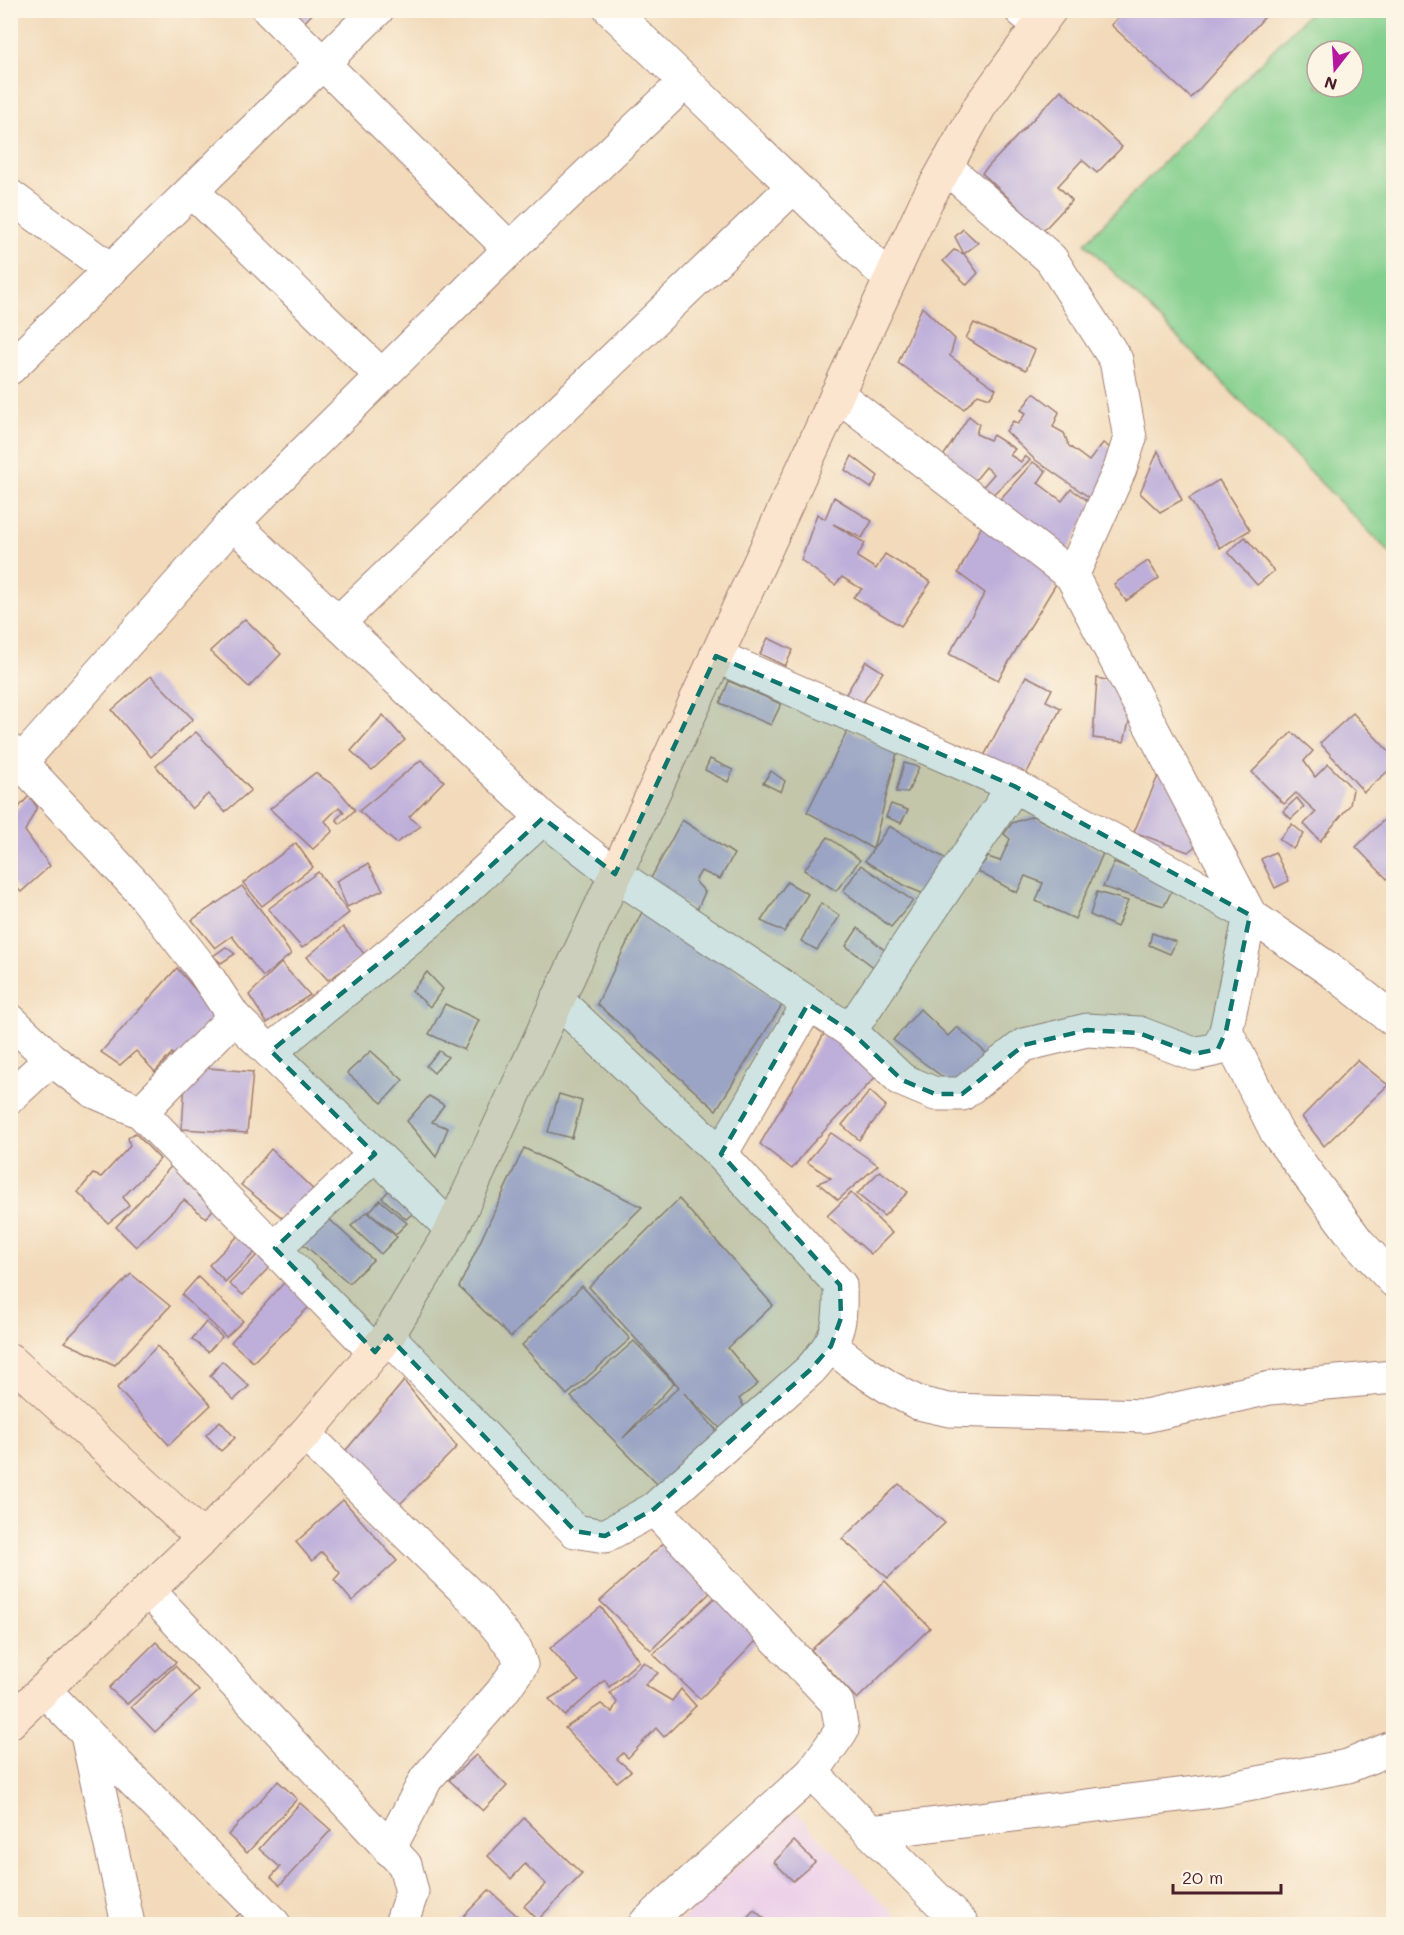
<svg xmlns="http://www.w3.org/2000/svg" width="1404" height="1935" font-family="Mali,sans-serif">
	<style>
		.built { fill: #edd1e9 }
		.green { fill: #83cf8d; stroke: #66775c; stroke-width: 1.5; fill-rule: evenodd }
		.building { fill: #beafda }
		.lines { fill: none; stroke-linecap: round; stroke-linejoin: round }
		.street-casing { stroke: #9e7c72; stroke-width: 35 }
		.secondary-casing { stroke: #9e7c72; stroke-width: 35 }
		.street { stroke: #fff; stroke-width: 33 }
		.secondary { stroke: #fbe5cf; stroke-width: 33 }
		.marked { fill: #0f766e; fill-opacity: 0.2; stroke: #0f766e; stroke-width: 4.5; stroke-dasharray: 12 8; stroke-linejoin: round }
	</style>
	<rect width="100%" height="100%" fill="#fcf5e5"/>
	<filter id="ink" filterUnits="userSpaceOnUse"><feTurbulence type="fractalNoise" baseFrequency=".0167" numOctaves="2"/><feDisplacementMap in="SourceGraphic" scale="12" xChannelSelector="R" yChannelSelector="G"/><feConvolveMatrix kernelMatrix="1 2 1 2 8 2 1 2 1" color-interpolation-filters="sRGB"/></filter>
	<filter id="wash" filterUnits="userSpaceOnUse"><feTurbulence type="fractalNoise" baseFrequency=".008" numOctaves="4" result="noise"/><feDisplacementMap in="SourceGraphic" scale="24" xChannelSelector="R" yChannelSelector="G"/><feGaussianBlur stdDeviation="1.35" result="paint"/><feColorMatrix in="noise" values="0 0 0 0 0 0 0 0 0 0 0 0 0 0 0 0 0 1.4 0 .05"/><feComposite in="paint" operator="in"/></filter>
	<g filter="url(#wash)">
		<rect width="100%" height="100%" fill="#f2daba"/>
		<path class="built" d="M794,1811L904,1924H678Z"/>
		<path class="green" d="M1311,11H1393V556L1085,243ZM1317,51H1353V87H1317Z"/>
		<g id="blocks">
			<g class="building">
				<path d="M285,10H316L301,26Z"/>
				<path d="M1125,10H1271L1191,98L1111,25Z"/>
				<path d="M1061,90L1122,147L1097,173L1082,160L1058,186L1072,200L1043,231L982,173Z"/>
				<path d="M963,229L978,243L964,254L978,273L967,285L943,261L954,250L964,254L955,237Z"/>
				<path d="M922,307L955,339L950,356L996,389L990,398L978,394L964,409L898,363Z"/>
				<path d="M974,323L1035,350L1026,370L990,353L966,338Z"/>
				<path d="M1034,393L1059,412L1053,427L1064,433L1069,446L1089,461L1103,443L1122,456L1096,502L1034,459L1006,431L1013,421L1018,424L1026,413L1021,410Z"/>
				<path d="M969,416L979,424L976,434L990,440L993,435L1015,449L1010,455L1021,462L1025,456L1030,460L990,497L981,489L994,474L986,467L973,483L942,458Z"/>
				<path d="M1158,451L1182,500L1160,512L1140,493Z"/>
				<path d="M852,456L878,476L871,488L845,470Z"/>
				<path d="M1033,462L1046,471L1038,483L1062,501L1071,489L1094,505L1065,554L996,504Z"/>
				<path d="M1219,480L1250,530L1220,548L1189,498Z"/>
				<path d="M834,497L872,521L862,538L833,524L865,543L857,557L876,569L885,554L931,582L901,626L853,597L862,589L842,577L835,585L801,560L817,514L825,519Z"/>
				<path d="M989,512L1062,574L998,680L949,654L985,593L958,573Z"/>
				<path d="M1245,537L1274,571L1257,585L1228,552Z"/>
				<path d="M1148,561L1159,578L1126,601L1114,584Z"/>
				<path d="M245,619L281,654L249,687L210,651Z"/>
				<path d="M768,638L793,650L785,666L760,654Z"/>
				<path d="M866,661L883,672L860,707L844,697Z"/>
				<path d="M151,676L193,719L151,757L112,710Z"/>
				<path d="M1026,676L1052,689L1046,701L1061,708L1022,782L982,760Z"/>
				<path d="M1097,678L1119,683L1134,702L1124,742L1093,738Z"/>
				<path d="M729,681L781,704L771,725L720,703Z"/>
				<path d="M1353,713L1394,757V766L1364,792L1320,743Z"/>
				<path d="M383,715L405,740L372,770L351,751Z"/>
				<path d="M848,730L897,753L873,849L807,812Z"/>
				<path d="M196,732L251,790L225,812L208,794L192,809L156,766Z"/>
				<path d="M1292,732L1313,751L1304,761L1315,777L1328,764L1353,789L1350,805L1320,841L1304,824L1316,812L1296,793L1284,804L1252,772Z"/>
				<path d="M710,759L733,770L728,782L705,770Z"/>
				<path d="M421,760L444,781L409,817L421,826L396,843L359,811Z"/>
				<path d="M904,763L919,767L908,792H896Z"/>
				<path d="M1161,769L1206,837L1188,852L1134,832Z"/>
				<path d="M771,771L785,781L781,792L763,783Z"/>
				<path d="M315,773L335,786L355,810L340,824L336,819L344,812L339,807L325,821L333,831L313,849L270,809Z"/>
				<path d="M29,796L37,807L25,831L50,866L21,892L10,881V817Z"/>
				<path d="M1297,798L1304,807L1291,819L1283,811Z"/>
				<path d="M891,804L908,810L901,823L886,817Z"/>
				<path d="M1389,815L1394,819V874L1388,880L1356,847Z"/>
				<path d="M1033,816L1103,853L1075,919L1036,901L1043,883L1025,876L1017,893L977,871L988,857L1000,861L1010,839L1004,834L1012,823Z"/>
				<path d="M682,820L734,854L720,879L701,871L695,881L705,892L696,912L650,880Z"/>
				<path d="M1292,824L1304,834L1293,849L1279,839Z"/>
				<path d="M889,826L955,864L931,897L907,887L865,861Z"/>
				<path d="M828,837L860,860L836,891L804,870Z"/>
				<path d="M296,843L313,867L262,906L243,883Z"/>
				<path d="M1275,852L1289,881L1275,888L1261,859Z"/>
				<path d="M1114,862L1174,886L1164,906L1103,887Z"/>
				<path d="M368,864L383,890L347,907L336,881Z"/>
				<path d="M861,865L913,901L891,927L843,891Z"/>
				<path d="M318,872L349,913L302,948L268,909Z"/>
				<path d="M787,882L808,894L784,932L761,921Z"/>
				<path d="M242,886L263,913L291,954L263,977L232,936L215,948L192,920Z"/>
				<path d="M1097,892L1128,901L1117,927L1090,915Z"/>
				<path d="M821,903L840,916L817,950L801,941Z"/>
				<path d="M646,904L782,1005L716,1110L597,1004Z"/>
				<path d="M343,927L365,955L328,980L307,957Z"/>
				<path d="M858,928L888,953L876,969L846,946Z"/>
				<path d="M1152,933L1176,942L1170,954L1149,945Z"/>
				<path d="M226,947L235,954L221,963L213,956Z"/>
				<path d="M281,963L310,995L267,1023L249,995Z"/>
				<path d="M177,968L220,1019L179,1061L172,1053L155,1072L136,1051L120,1065L101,1052Z"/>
				<path d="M427,972L443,989L430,1007L412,991Z"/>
				<path d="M445,1004L479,1020L464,1050L429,1034Z"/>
				<path d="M920,1009L948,1036L957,1027L987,1054L955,1086L893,1040Z"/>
				<path d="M828,1027L883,1069L809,1147L792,1169L760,1144Z"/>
				<path d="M371,1051L403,1080L382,1103L347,1073Z"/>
				<path d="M439,1051L448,1057L434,1073L426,1066Z"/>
				<path d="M1357,1060L1388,1085L1324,1146L1302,1117Z"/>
				<path d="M186,1066L253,1072L247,1133L182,1129Z"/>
				<path d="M870,1091L886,1106L859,1140L842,1125Z"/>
				<path d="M559,1094L582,1101L572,1138L548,1132Z"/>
				<path d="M429,1096L444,1105L432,1122L448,1128L436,1157L407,1121Z"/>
				<path d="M135,1133L160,1159L123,1197L129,1206L108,1223L78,1192L93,1174L101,1177L130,1146L128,1138Z"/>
				<path d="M831,1133L878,1165L838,1200L818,1183L831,1178L807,1162Z"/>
				<path d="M524,1148L642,1207L511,1337L459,1287Z"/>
				<path d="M271,1149L320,1196L289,1223L241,1185Z"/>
				<path d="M176,1161L219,1202L206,1218L184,1200L136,1247L116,1227Z"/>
				<path d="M880,1171L908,1192L884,1216L857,1194Z"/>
				<path d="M393,1186L417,1210L406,1219L382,1198Z"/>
				<path d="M851,1193L892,1233L871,1254L827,1216Z"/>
				<path d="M679,1199L773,1305L728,1348L758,1384L739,1399L745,1408L722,1430L684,1393L717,1431L664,1491L571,1397L634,1341L674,1383L623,1438L679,1387L589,1287Z"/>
				<path d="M380,1200L407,1223L396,1234L369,1212Z"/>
				<path d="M367,1212L397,1237L381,1254L351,1226Z"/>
				<path d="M326,1216L373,1260L349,1283L302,1243Z"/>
				<path d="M245,1229L261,1246L225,1282L209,1265Z"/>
				<path d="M264,1248L276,1260L243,1295L229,1284Z"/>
				<path d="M131,1274L170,1306L115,1365L64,1342Z"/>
				<path d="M291,1275L317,1299L253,1362L231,1342Z"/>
				<path d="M198,1277L243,1321L226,1337L182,1295Z"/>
				<path d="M582,1286L630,1339L567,1395L522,1345Z"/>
				<path d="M206,1322L222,1337L208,1352L192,1339Z"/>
				<path d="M157,1346L211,1405L169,1445L117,1388Z"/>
				<path d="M222,1361L249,1386L234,1400L210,1376Z"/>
				<path d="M404,1381L457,1447L394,1510L341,1456Z"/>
				<path d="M220,1421L235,1438L221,1451L206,1435Z"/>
				<path d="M899,1484L945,1523L888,1578L842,1539Z"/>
				<path d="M343,1500L397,1561L352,1601L334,1580L340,1573L322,1552L312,1561L296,1542Z"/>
				<path d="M666,1541L710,1593L651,1650L600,1601Z"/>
				<path d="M885,1581L930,1628L857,1699L811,1650Z"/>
				<path d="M719,1594L757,1640L700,1699L653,1654Z"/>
				<path d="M601,1607L639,1661L609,1687L605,1680L565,1716L549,1699L579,1681L550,1648Z"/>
				<path d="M156,1642L176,1662L127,1704L109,1688Z"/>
				<path d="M644,1662L658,1673L645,1685L672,1701L681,1689L696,1706L664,1737L656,1728L628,1758L623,1753L617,1759L631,1771L617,1782L565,1728L601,1704L612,1712L617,1702L610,1693Z"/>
				<path d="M175,1666L199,1691L155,1732L131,1707Z"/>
				<path d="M476,1755L507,1786L483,1811L449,1780Z"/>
				<path d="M278,1781L297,1799L247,1853L228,1835Z"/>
				<path d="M300,1803L331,1830L280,1885L271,1877L280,1867L259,1849Z"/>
				<path d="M524,1818L582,1874L538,1920L524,1906L546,1884L525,1864L511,1879L488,1856Z"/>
				<path d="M794,1841L815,1862L793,1881L774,1862Z"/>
				<path d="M489,1890L526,1924H456Z"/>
				<path d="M754,1910L771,1924H740Z"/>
				<path d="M242,1912L253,1924H228Z"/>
			</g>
		</g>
	</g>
	<g filter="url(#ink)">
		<use href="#blocks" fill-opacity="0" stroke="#9e7c72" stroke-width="1.5"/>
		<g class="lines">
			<defs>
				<g id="street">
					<path d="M269,10L510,249"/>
					<path d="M611,10L890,279"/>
					<path d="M1021,10L1039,25"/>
					<path d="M946,167L1051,259L1116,360L1130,438L1120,469L1072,576"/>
					<path d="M192,191L382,376"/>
					<path d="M10,196L111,270"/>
					<path d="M10,368L377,10"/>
					<path d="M233,523L543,818L615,874L850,1031L902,1080L935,1094H962L1024,1045L1087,1030L1139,1033L1194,1054L1218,1049L1226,1031L1250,915L1072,576L837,394"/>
					<path d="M338,623L793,187"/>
					<path d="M716,656L1014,786L1250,915L1333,972L1394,1020"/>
					<path d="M10,751L140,890L203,970L234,1017L452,1229"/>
					<path d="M21,762L233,523L510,249L684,83"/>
					<path d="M10,1020L51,1059"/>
					<path d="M850,1031L1014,786"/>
					<path d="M1226,1031L1277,1133L1358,1242L1394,1281"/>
					<path d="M271,1051L434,918L543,818"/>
					<path d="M10,1097L51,1059L93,1091L141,1112L375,1352"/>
					<path d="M141,1112L234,1017"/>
					<path d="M721,1154L808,1004"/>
					<path d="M275,1248L375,1154"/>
					<path d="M388,1336L575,1531L605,1536L654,1509L810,1370C839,1337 841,1328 840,1285L721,1154L557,1000"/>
					<path d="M831,1346L859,1368L890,1388L918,1403L949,1410L1145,1416L1270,1388L1394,1377"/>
					<path d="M305,1434L475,1600L516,1650L521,1665L502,1692L426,1779L389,1849"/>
					<path d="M148,1590L405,1865L412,1892L401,1924"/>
					<path d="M44,1690L274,1924"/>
					<path d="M87,1735L128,1924"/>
					<path d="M812,1773L962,1924"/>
					<path d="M871,1832L1221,1790L1348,1766L1394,1747"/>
					<path d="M645,1924L812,1773L842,1730L837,1703L654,1509"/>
				</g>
				<g id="secondary">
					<path d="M10,1360L203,1538"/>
					<path d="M10,1722L203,1538L305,1434L388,1336L452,1229L926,202L980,106L1050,10"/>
				</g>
			</defs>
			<use href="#street" class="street-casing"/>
			<use href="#secondary" class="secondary-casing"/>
			<use href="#street" class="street"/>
			<use href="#secondary" class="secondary"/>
		</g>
	</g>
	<path class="marked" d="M716,656L1014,786L1250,915L1226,1031L1218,1049L1194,1054L1139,1033L1087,1030L1024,1045L962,1094H935L902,1080L850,1031L808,1004L721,1154L840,1285L841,1318L831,1346L810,1370L654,1509L605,1536L575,1531L388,1336L375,1352L275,1248L375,1154L271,1051L434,918L543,818L615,874Z"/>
	<rect width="1404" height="1935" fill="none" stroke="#fcf5e5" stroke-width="36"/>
	<g transform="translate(1335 69) rotate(197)"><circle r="28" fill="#fcf5e5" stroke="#b59f9b" stroke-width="1.5"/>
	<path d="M0-4.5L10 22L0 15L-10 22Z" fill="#b5179e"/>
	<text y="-9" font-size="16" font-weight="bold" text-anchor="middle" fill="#4a1f2b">N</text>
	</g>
	<path d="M1173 1884v9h108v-9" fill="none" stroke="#4a1f2b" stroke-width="3"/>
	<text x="1182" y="1884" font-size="18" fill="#4a1f2b" stroke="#fcf5e5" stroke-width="4.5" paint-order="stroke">20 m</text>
</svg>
